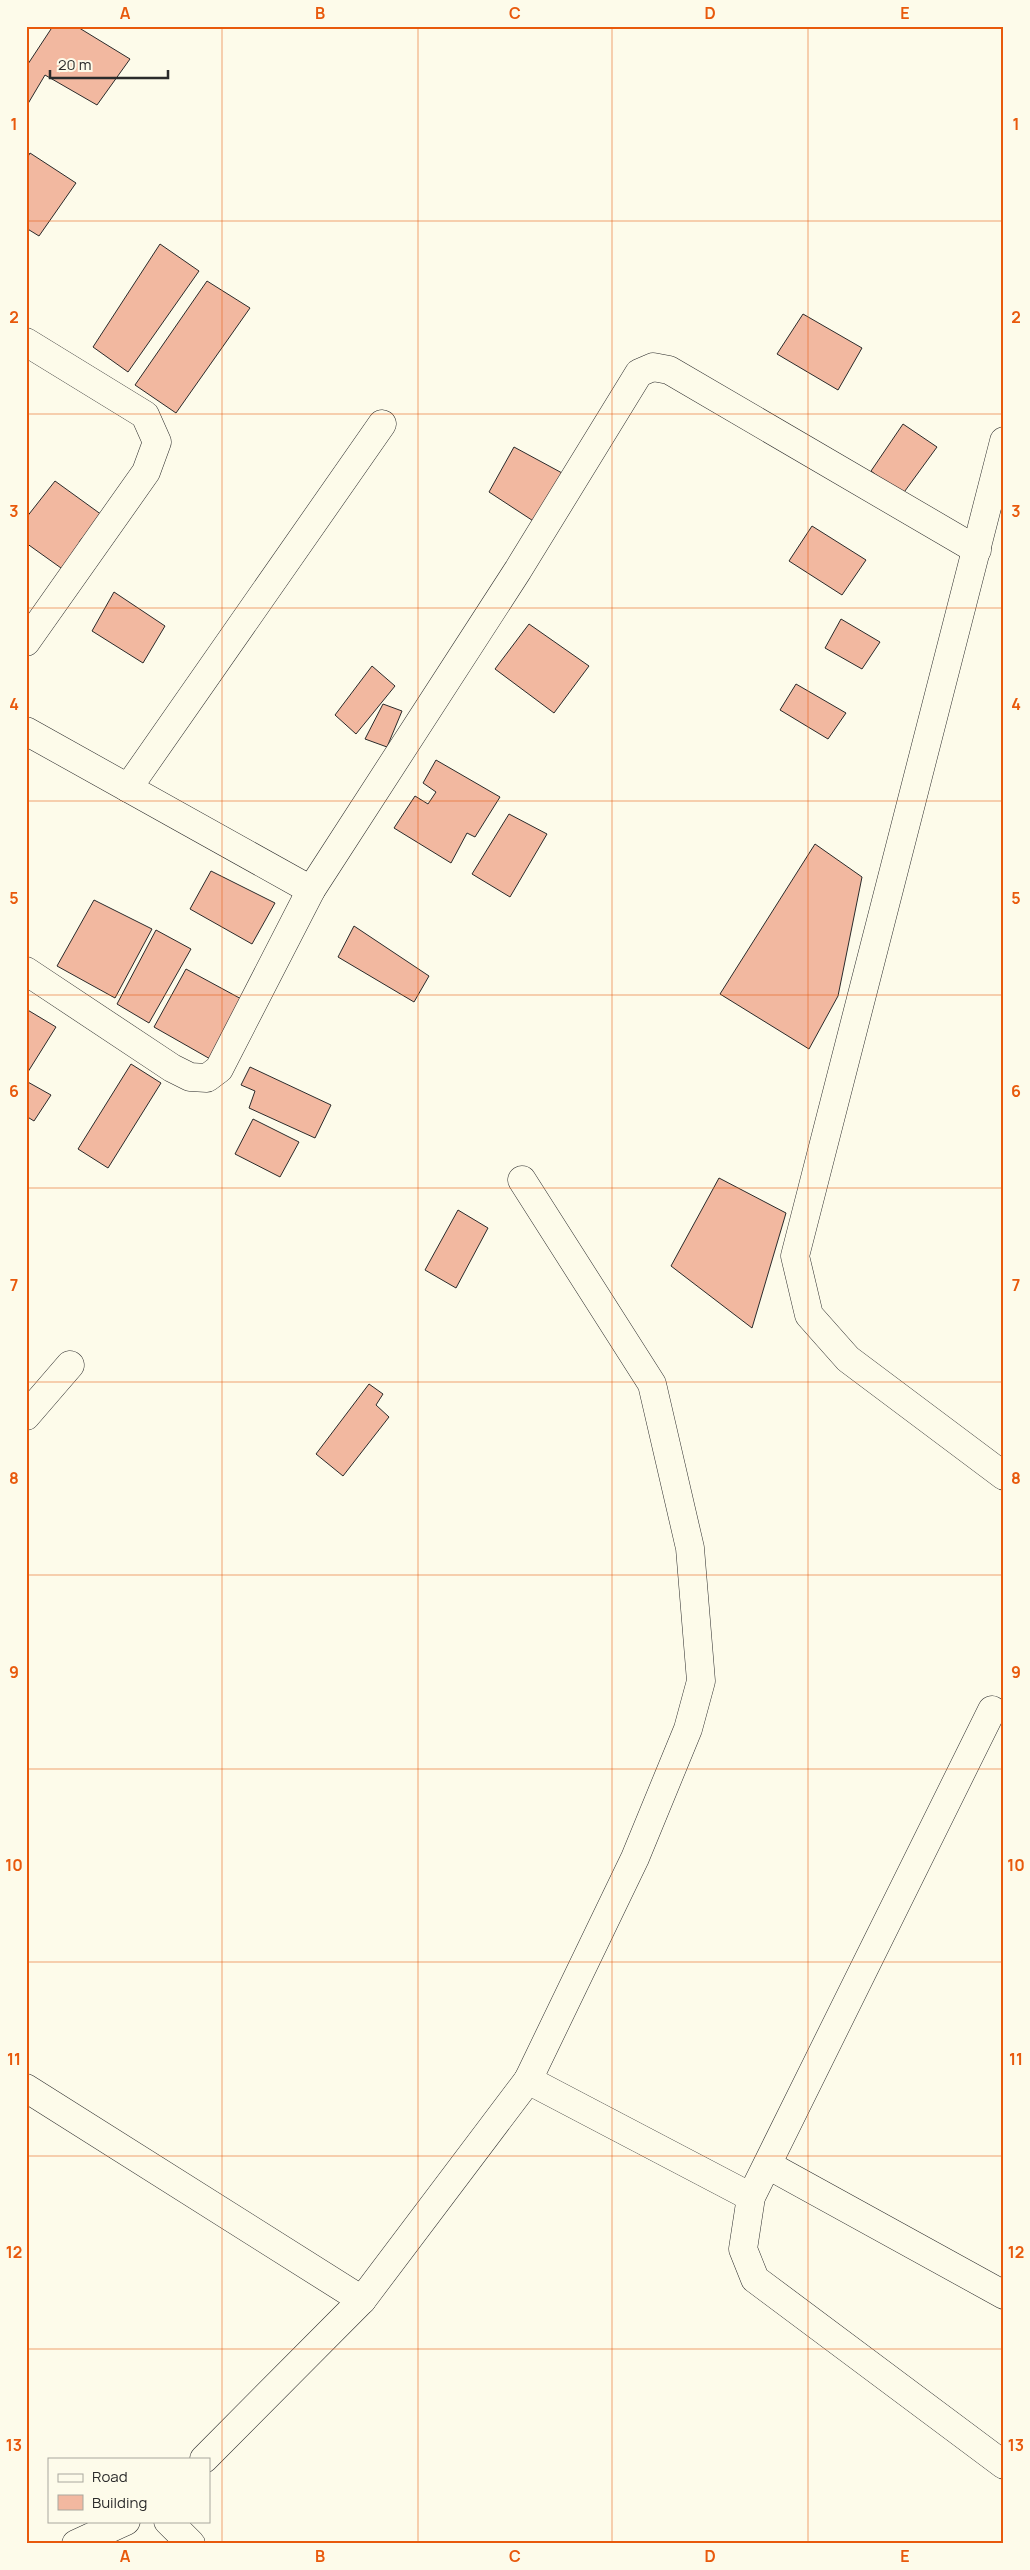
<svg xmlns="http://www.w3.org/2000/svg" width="1030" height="2570" font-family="Manrope,sans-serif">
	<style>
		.building { fill: #f2b8a0; stroke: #2b2b2b }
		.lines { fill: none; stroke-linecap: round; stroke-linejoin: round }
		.minor-casing { stroke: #2b2b2b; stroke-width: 29 }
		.minor { stroke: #fdfbea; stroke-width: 28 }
		.grid { fill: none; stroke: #e8590c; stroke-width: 1; stroke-opacity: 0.55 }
		.neatline { fill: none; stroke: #e8590c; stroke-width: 2 }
		.grid-label { font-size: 16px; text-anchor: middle; font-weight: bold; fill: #e8590c }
	</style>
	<rect width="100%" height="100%" fill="#fdfbea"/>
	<g class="building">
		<path d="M53,26H76L130,59L97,105L45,75L26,107V67Z"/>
		<path d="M30,153L76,183L39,236L26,228V160Z"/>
		<path d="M160,244L199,271L128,372L93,347Z"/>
		<path d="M207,281L250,308L176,413L135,385Z"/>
		<path d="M803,314L862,348L838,390L777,354Z"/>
		<path d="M903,424L937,447L902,495L871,471Z"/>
		<path d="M514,447L575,480L544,528L489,492Z"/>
		<path d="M55,481L102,515L79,542L86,548L68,573L26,543V518Z"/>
		<path d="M812,526L866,560L842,595L789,561Z"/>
		<path d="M114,592L165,626L143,663L92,631Z"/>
		<path d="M841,619L880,642L862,669L825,648Z"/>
		<path d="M529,624L589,666L554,713L495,669Z"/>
		<path d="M372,666L395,686L356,734L335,715Z"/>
		<path d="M796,684L846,713L828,739L780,710Z"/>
		<path d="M383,704L402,711L387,747L365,739Z"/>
		<path d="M436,760L500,797L475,837L467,833L451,863L394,828L415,796L428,804L436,792L423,783Z"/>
		<path d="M509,814L547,834L510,897L472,874Z"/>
		<path d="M815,844L862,877L838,996L809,1049L720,994Z"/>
		<path d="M211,871L275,903L252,944L190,909Z"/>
		<path d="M94,900L152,929L115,998L57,966Z"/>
		<path d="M354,926L429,976L414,1002L338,957Z"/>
		<path d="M156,930L191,949L149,1023L117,1004Z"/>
		<path d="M186,969L245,1001L212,1060L154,1027Z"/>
		<path d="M26,1009L56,1027L26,1075Z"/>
		<path d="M131,1064L161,1083L108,1168L78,1149Z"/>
		<path d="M250,1067L331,1105L315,1138L249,1108L255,1091L241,1085Z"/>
		<path d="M26,1081L51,1095L34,1121L26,1116Z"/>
		<path d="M253,1119L299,1142L280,1177L235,1154Z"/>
		<path d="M719,1178L786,1213L752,1328L671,1266Z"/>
		<path d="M458,1210L488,1228L456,1288L425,1270Z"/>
		<path d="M369,1384L383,1394L376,1405L389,1417L343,1476L316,1454Z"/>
	</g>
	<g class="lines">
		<defs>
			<g id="minor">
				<path d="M26,342L145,415L157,442L146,472L26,642"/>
				<path d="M1004,441L795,1256L809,1315L848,1359L1004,1476"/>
				<path d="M26,731L311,890"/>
				<path d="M128,788L382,424"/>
				<path d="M26,971L172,1068L190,1077L207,1078L219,1069L311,890L518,570L639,373L653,367L669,370L977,550"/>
				<path d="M522,1180L652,1384L690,1548L701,1681L688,1729L635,1858L528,2080"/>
				<path d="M26,1416L70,1365"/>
				<path d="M992,1710L751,2197L743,2249L755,2279L1004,2465"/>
				<path d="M26,2088L362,2300"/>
				<path d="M768,2165L1004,2295"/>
				<path d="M204,2459L362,2300L528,2080L751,2197"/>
				<path d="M168,2521L191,2544"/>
				<path d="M76,2544L126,2521"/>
			</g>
		</defs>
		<use href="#minor" class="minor-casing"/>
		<use href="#minor" class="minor"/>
	</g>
	<path class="grid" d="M222,26V2544M418,26V2544M612,26V2544M808,26V2544M26,221H1004M26,414H1004M26,608H1004M26,801H1004M26,995H1004M26,1188H1004M26,1382H1004M26,1575H1004M26,1769H1004M26,1962H1004M26,2156H1004M26,2349H1004"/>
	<rect width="1030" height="2570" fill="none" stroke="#fdfbea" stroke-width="55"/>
	<rect x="48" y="2458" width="162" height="65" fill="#fdfbea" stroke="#a9a89e"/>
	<rect x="58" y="2474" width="25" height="8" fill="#fdfbea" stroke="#a9a89e"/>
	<text x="92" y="2482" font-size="15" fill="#2b2b2b">Road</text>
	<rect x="58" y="2495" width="25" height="15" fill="#f2b8a0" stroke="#a9a89e"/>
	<text x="92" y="2508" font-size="15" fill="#2b2b2b">Building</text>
	<path d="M50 70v8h118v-8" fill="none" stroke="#2b2b2b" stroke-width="2.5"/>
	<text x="58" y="70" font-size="15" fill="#2b2b2b" stroke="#fdfbea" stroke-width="4" paint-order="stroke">20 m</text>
	<rect x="28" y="28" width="974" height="2514" class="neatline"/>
	<g class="grid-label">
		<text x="125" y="19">A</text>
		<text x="320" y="19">B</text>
		<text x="515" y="19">C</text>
		<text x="710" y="19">D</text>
		<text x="905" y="19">E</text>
		<text x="14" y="130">1</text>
		<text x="1016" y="130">1</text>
		<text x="14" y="323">2</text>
		<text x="1016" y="323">2</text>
		<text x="14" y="517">3</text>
		<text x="1016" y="517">3</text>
		<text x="14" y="710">4</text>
		<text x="1016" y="710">4</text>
		<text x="14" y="904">5</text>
		<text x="1016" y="904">5</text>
		<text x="14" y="1097">6</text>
		<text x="1016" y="1097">6</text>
		<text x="14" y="1291">7</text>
		<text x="1016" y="1291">7</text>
		<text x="14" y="1484">8</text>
		<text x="1016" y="1484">8</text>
		<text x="14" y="1678">9</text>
		<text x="1016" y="1678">9</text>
		<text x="14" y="1871">10</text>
		<text x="1016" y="1871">10</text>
		<text x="14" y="2065">11</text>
		<text x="1016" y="2065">11</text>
		<text x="14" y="2258">12</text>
		<text x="1016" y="2258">12</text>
		<text x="14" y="2451">13</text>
		<text x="1016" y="2451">13</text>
		<text x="125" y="2562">A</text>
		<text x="320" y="2562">B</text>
		<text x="515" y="2562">C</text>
		<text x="710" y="2562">D</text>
		<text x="905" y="2562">E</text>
	</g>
</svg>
